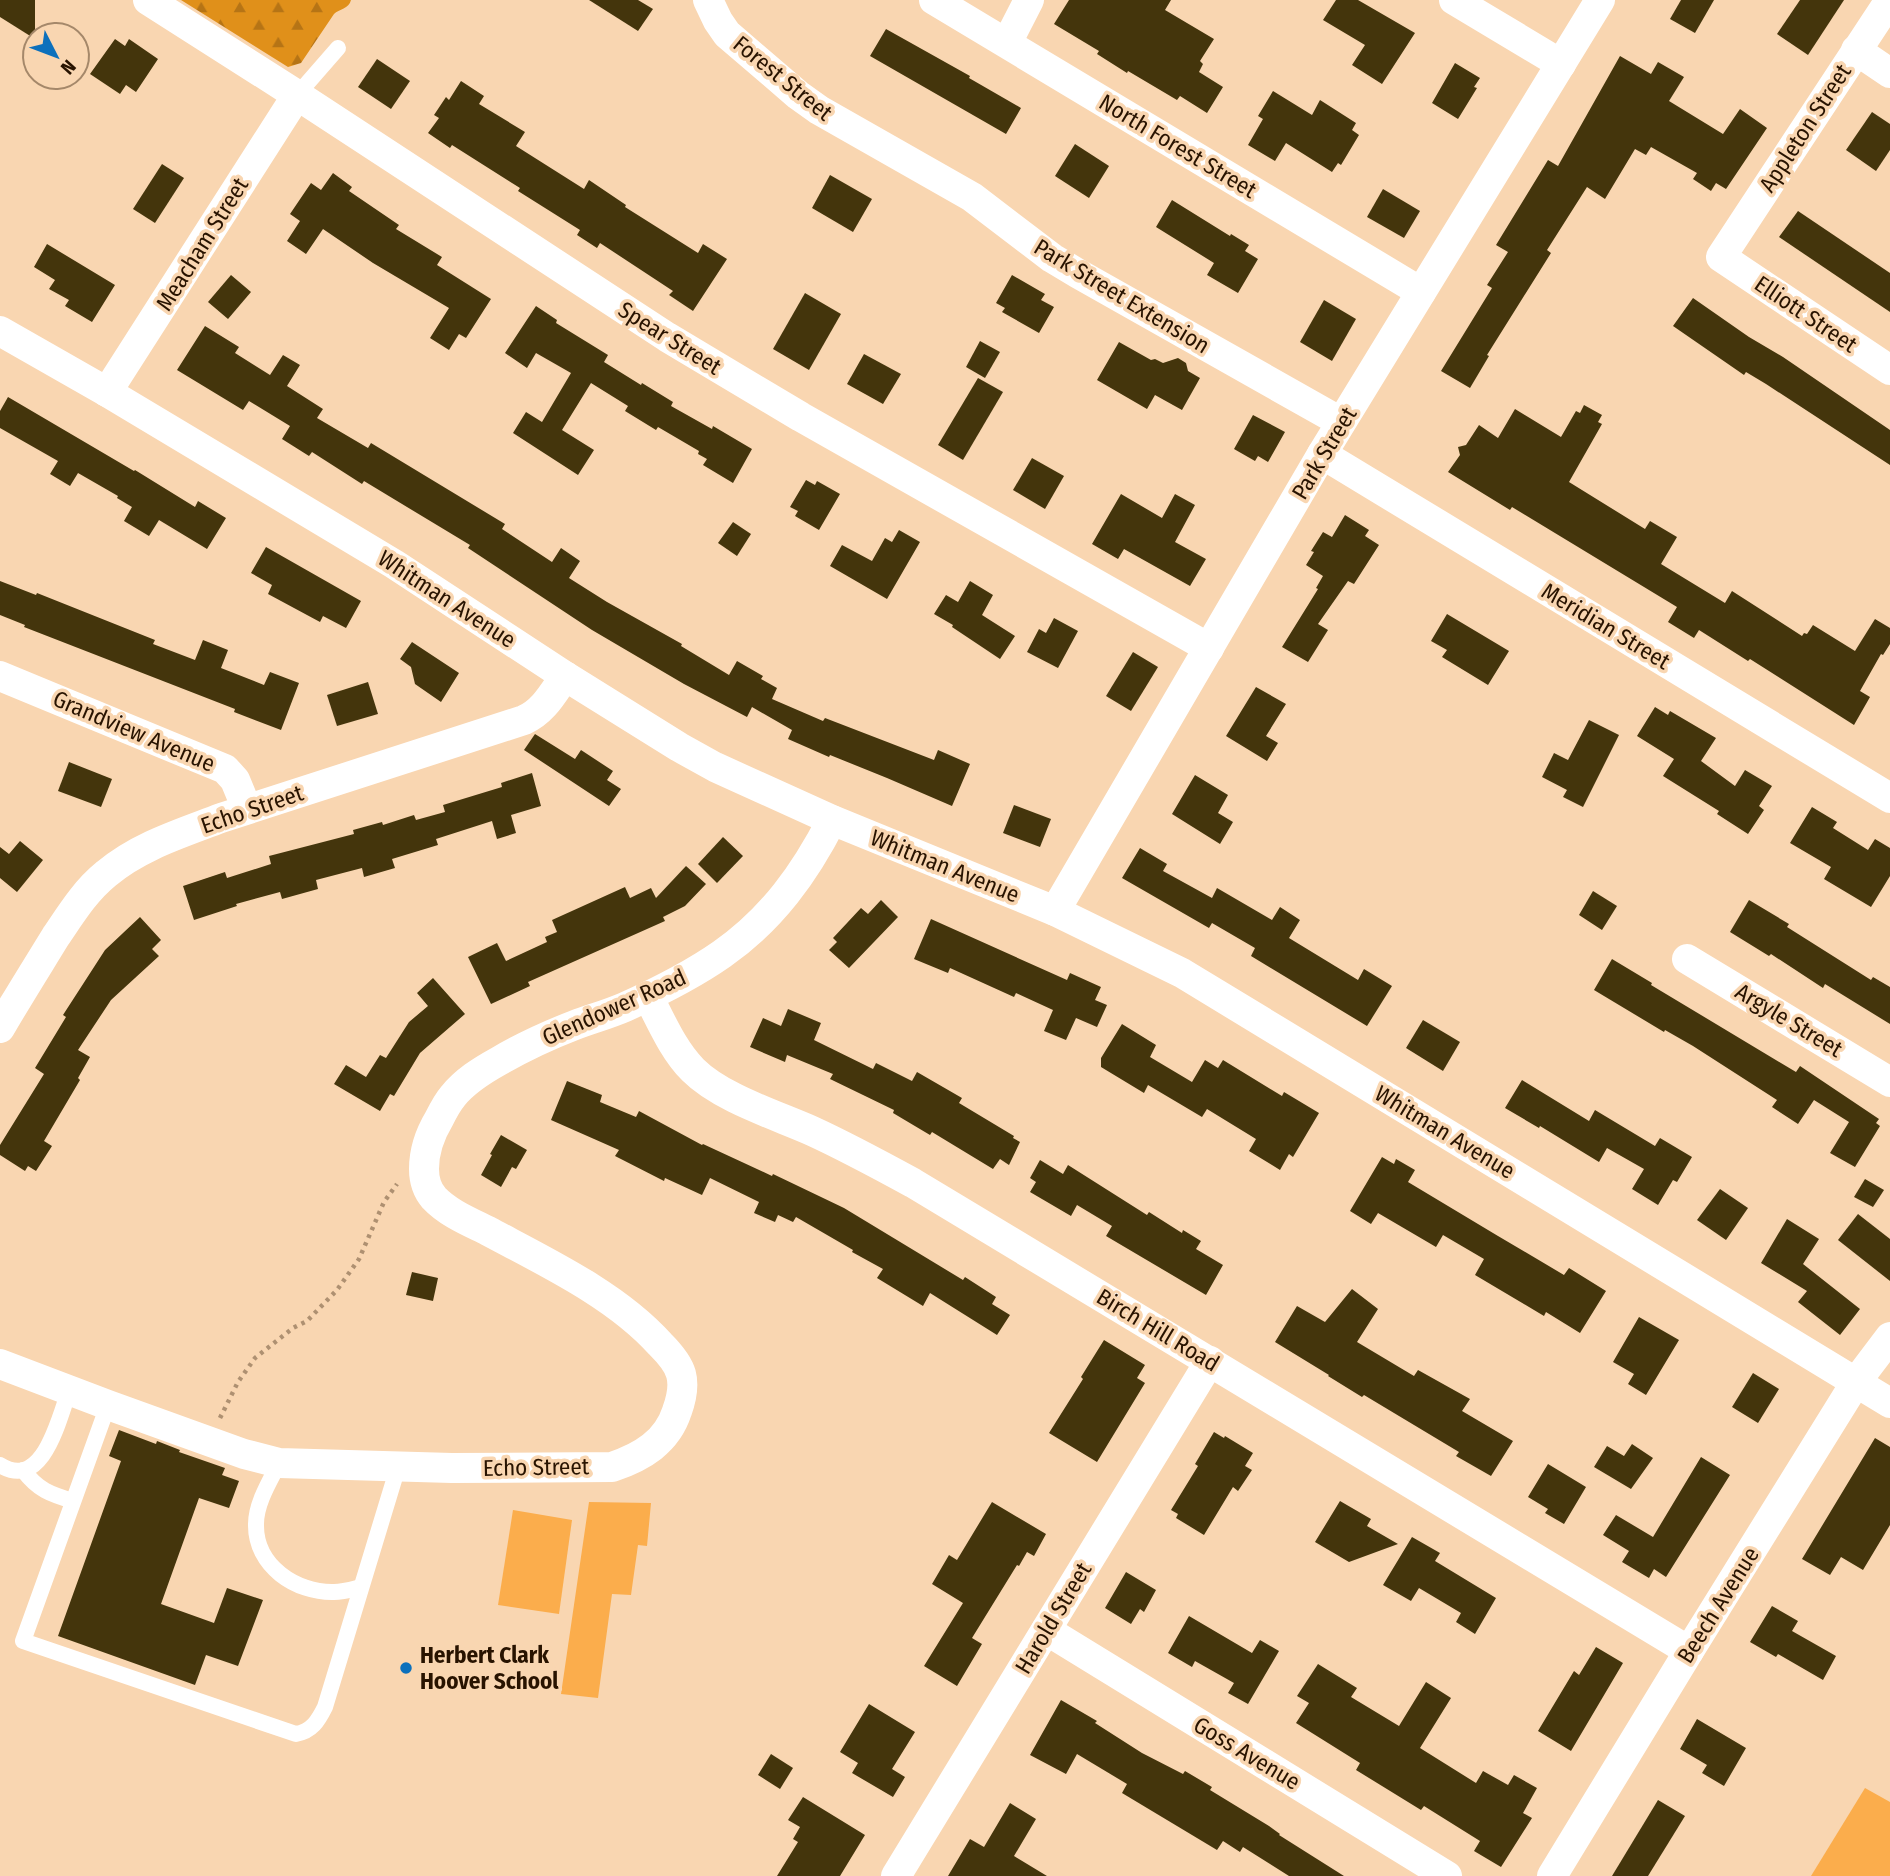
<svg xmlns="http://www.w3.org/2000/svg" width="1890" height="1876" font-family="'Fira Sans Condensed',sans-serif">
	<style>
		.forest { fill: url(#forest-firs) }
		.park { fill: #fbad4c }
		.building { fill: #44350c }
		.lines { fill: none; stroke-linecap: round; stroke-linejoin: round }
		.path { stroke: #ae9071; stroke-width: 4.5; stroke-dasharray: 3.5 5; stroke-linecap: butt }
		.service { stroke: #fff; stroke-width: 16 }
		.minor { stroke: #fff; stroke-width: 30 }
		.poi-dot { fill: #0c70bc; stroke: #f9d6b1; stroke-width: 2.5 }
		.labels { text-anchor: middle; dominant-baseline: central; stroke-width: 7; stroke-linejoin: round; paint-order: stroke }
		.street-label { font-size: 23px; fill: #281300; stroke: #f9d6b1 }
		.poi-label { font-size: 23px; font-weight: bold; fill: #281300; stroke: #f9d6b1; text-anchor: start }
	</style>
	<defs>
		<pattern id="forest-firs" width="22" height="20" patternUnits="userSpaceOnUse" patternTransform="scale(1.75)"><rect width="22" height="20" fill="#e0901a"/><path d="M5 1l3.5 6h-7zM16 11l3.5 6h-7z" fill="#b67415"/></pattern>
	</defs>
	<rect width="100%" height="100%" fill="#f9d6b1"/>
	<path class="forest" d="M181,0H351C349,9 339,9 334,14L301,63L288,67Z"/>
	<g class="park">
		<path d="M589,1502L651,1503L647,1546L638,1545L631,1595L612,1594L598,1698L561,1694Z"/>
		<path d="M513,1510L572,1520L559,1614L498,1605Z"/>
		<path d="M1865,1788L1890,1802V1876H1811Z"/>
	</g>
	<g class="building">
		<path d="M0,0H35V39L0,17Z"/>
		<path d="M589,0H638L653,9L638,31Z"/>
		<path d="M1069,0H1171L1165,10L1214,39L1200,61L1203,64L1199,72L1223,87L1207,113L1180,96L1177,100L1128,71L1127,73L1097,54L1099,51L1054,24Z"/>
		<path d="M1336,0H1358L1415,33L1382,84L1352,65L1365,45L1323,20Z"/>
		<path d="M1681,0H1714L1695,33L1670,19Z"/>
		<path d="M1800,0H1844L1808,55L1777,34Z"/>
		<path d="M886,29L970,76L969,78L1021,108L1006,134L870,56Z"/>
		<path d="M115,39L125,46L129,39L158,59L136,92L126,85L120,94L90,74Z"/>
		<path d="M1620,56L1651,74L1658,62L1684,77L1669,101L1723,134L1740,109L1767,128L1726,189L1716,183L1711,191L1693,179L1697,173L1651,147L1646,155L1635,149L1605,199L1587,187L1547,250L1551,253L1487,355L1489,356L1470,388L1441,371L1492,288L1487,285L1508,252L1496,245L1548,160L1558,166Z"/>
		<path d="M377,59L410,81L391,109L358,87Z"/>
		<path d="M1455,63L1480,78L1474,87L1477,88L1458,119L1432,103Z"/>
		<path d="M461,81L484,96L479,104L525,132L516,146L584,189L589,180L626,205L625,207L698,253L703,244L727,259L693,311L669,295L673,291L600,243L597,248L577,235L580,230L518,191L520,188L452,145L450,148L428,133L439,118L434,115L446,97L449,100Z"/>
		<path d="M1273,91L1312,115L1320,100L1356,123L1352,130L1359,135L1341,165L1338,163L1332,172L1286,143L1275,161L1248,145L1263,119L1258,116Z"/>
		<path d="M1872,112L1890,124V150L1876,171L1846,150Z"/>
		<path d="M1075,144L1109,166L1089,198L1055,176Z"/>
		<path d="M162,164L184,178L155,223L133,209Z"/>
		<path d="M333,173L352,187L349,191L399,225L396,229L442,257L437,265L491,299L466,338L459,334L449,350L430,338L449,308L373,263L323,229L306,254L287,241L300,221L290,214L311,183L321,190Z"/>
		<path d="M830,175L872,199L853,232L812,208Z"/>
		<path d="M1383,189L1420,211L1404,238L1367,217Z"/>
		<path d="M1172,200L1230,236L1231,234L1249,245L1245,251L1258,259L1238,293L1207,275L1214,263L1156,227Z"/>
		<path d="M1798,211L1890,273V312L1779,237Z"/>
		<path d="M47,244L115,285L92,322L65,306L69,300L49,289L55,280L34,267Z"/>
		<path d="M231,275L251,292L228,319L208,302Z"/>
		<path d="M1012,275L1045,294L1041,300L1054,307L1039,333L1002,312L1005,308L996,303Z"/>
		<path d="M805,293L841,314L809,370L773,349Z"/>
		<path d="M1693,298L1749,337L1783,357L1890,430V465L1766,384L1746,372L1744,375L1673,326Z"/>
		<path d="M1324,300L1356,319L1332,361L1300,342Z"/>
		<path d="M536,306L557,320L556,323L608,355L604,362L641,385L642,383L673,402L671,406L712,429L713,426L752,449L733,483L703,465L707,459L698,454L699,451L658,427L656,430L625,411L628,406L591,383L562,430L594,450L578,475L513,433L526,412L542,422L571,373L536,353L527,368L505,353Z"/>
		<path d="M205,326L239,347L235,353L270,375L283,355L300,365L287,386L323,409L317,418L368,448L371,443L505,524L502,529L552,562L561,548L580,561L569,578L607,602L682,644L681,646L729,675L737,661L763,676L761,679L777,688L772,699L823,721L825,718L934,760L938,750L970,764L952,806L887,778L830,755L829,757L788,739L792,730L752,707L747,717L684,684L592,630L468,548L470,545L407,507L364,481L362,484L312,452L309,456L282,439L290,426L249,401L243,410L177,370Z"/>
		<path d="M980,341L1000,352L985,378L966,367Z"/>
		<path d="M1119,342L1151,360L1155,359L1163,363L1178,358L1186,363L1188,371L1200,378L1182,410L1155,395L1147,409L1097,380Z"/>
		<path d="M864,354L901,374L883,404L847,384Z"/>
		<path d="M978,378L1003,392L963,460L938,445Z"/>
		<path d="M8,397L134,471L135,470L195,507L198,501L226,518L207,549L159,520L149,536L124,521L132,507L117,498L118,496L78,473L70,486L50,474L58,461L0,428V411Z"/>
		<path d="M1584,405L1602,415L1598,422L1602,424L1569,482L1645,529L1650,521L1677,537L1661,564L1725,603L1732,591L1802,636L1804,633L1807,634L1813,625L1855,651L1875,619L1890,628V644L1883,655L1881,654L1860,691L1870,697L1854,725L1750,659L1748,661L1699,630L1694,638L1668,622L1677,607L1512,507L1510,510L1448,472L1460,455L1458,447L1466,445L1479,425L1498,438L1515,409L1561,437L1576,411L1580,413Z"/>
		<path d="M1253,415L1285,432L1268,462L1258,456L1255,461L1234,449Z"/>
		<path d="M1032,458L1064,476L1045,509L1013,490Z"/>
		<path d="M806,480L815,485L817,481L840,494L819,530L795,516L798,511L790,507Z"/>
		<path d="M1121,494L1162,518L1175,494L1195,505L1175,542L1206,559L1190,586L1124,549L1118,559L1092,544Z"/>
		<path d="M1345,515L1369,530L1365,536L1379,545L1354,584L1348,581L1318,624L1328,630L1308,662L1282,647L1318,589L1316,588L1323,576L1306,565L1314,552L1311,551L1323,532L1332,537Z"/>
		<path d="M733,522L751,534L737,556L718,543Z"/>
		<path d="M899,530L920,542L887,599L830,566L842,545L872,561L885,538L892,542Z"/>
		<path d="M266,547L361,601L346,628L323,616L320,622L268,594L272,585L251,573Z"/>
		<path d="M0,581L36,595L37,593L155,640L153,644L195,660L203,640L228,650L221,668L264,685L270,672L299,683L281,730L234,712L235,709L24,627L25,625L0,615Z"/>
		<path d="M970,581L993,595L982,615L1015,636L1000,659L952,627L953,625L934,614L946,595L958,602Z"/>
		<path d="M1447,614L1509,651L1488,685L1442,657L1447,650L1431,641Z"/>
		<path d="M1054,618L1078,631L1058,668L1027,652L1039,629L1046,633Z"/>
		<path d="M412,642L459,673L441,702L415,684L411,667L400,659Z"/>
		<path d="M1133,652L1158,667L1131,711L1106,696Z"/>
		<path d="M368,682L378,714L337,726L327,695Z"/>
		<path d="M1256,687L1286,704L1266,736L1278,743L1267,761L1226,736Z"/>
		<path d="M1655,707L1668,715L1670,711L1716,738L1701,761L1735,786L1745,770L1772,786L1759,806L1764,810L1748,834L1717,814L1719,811L1663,776L1674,759L1637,736Z"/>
		<path d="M1589,720L1619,735L1583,807L1563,797L1567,790L1542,777L1554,753L1568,760Z"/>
		<path d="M535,734L575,759L581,750L613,771L607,780L621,789L609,806L524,750Z"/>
		<path d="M69,762L112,779L101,807L58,791Z"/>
		<path d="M532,773L541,806L511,815L516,833L497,839L492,821L436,839L438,845L392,859L395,868L364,877L362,868L316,880L318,889L282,899L280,892L236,904L237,906L194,920L183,886L225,872L227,878L271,864L269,856L354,834L353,830L382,822L383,825L414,815L416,820L445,812L443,805L502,787L501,783Z"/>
		<path d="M1195,775L1228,795L1218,813L1233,822L1220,844L1172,814Z"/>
		<path d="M1014,805L1051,819L1040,847L1003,833Z"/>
		<path d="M1812,807L1837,822L1833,828L1868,850L1875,839L1890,848V876L1871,907L1824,879L1831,867L1790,843Z"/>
		<path d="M723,837L743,856L717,883L698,864Z"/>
		<path d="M20,841L43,860L17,892L0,878V847L9,854Z"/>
		<path d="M1140,848L1167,864L1163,871L1212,898L1217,888L1272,920L1280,907L1300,920L1289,938L1358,980L1364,969L1392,986L1367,1026L1251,956L1255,948L1212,923L1209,928L1122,878Z"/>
		<path d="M686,866L706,884L685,906L663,917L665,921L528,982L530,986L491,1004L468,957L497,943L506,961L547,942L545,937L557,932L552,920L625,887L630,898L651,888L656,898Z"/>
		<path d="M1593,891L1617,906L1602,930L1579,915Z"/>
		<path d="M881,900L898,917L849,968L829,950L837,942L833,938L861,908L868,914Z"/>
		<path d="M1749,900L1789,924L1787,927L1871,980L1873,977L1890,987V1024L1825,984L1823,988L1771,954L1769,956L1730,932Z"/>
		<path d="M140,917L161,940L152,949L159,956L111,1000L78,1050L90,1057L78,1078L80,1080L44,1141L52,1146L36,1171L28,1166L25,1171L0,1155V1145L44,1074L35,1068L66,1017L63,1015L105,950Z"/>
		<path d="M931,919L1067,980L1070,973L1101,987L1095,1000L1107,1005L1097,1027L1076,1018L1066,1040L1044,1031L1053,1010L1016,993L1014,997L950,968L948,973L914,959Z"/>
		<path d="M1612,959L1652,983L1651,985L1796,1072L1800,1066L1879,1119L1876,1123L1880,1126L1855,1167L1830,1153L1849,1122L1814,1100L1798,1124L1772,1107L1777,1100L1693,1046L1665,1030L1664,1032L1594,990Z"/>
		<path d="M433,978L465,1014L420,1053L394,1096L390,1094L380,1111L334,1084L346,1065L366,1077L380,1055L386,1058L409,1022L428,1006L417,993Z"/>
		<path d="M788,1009L821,1023L814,1040L873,1069L876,1063L912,1081L917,1072L962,1098L959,1103L1014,1136L1013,1138L1020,1142L1009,1165L1000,1159L993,1169L932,1132L930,1135L893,1113L894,1110L830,1079L833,1074L787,1055L785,1062L750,1047L763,1018L781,1026Z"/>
		<path d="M1423,1020L1460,1042L1443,1071L1406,1048Z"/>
		<path d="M1122,1024L1156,1045L1150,1057L1192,1082L1205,1060L1218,1068L1223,1060L1282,1096L1284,1092L1319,1113L1293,1157L1289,1154L1280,1170L1249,1151L1256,1139L1207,1109L1202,1117L1148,1085L1144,1093L1101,1067V1058Z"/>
		<path d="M1522,1080L1589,1121L1595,1110L1655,1146L1660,1138L1692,1157L1677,1182L1673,1180L1658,1205L1632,1189L1644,1169L1607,1148L1599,1162L1540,1126L1539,1128L1505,1108Z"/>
		<path d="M567,1081L602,1095L600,1102L636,1117L639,1111L702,1145L703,1144L772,1176L773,1174L844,1208L963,1280L965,1277L996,1297L992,1304L1010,1315L997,1335L930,1293L923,1306L877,1278L883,1269L852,1252L853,1250L796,1217L793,1222L778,1215L775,1222L754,1213L759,1202L710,1178L702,1195L665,1178L664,1181L615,1156L619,1150L551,1120Z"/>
		<path d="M501,1135L527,1150L516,1169L512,1167L501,1187L481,1175L492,1155L490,1154Z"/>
		<path d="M1382,1157L1394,1164L1396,1159L1415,1170L1408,1182L1498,1236L1564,1275L1569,1268L1606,1291L1580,1333L1546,1312L1544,1316L1475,1275L1484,1259L1443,1235L1436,1247L1378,1213L1371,1224L1350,1211Z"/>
		<path d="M1040,1160L1063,1174L1068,1165L1147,1215L1149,1212L1182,1233L1183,1230L1201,1241L1196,1249L1223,1265L1206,1295L1106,1236L1112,1226L1077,1205L1071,1216L1030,1192L1036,1182L1030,1178Z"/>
		<path d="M1865,1179L1884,1190L1873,1207L1854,1197Z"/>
		<path d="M1720,1189L1748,1208L1726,1240L1697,1220Z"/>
		<path d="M1858,1214L1890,1239V1281L1838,1240Z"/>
		<path d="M1787,1219L1819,1239L1803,1264L1860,1309L1840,1335L1798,1302L1807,1291L1761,1263Z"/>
		<path d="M412,1272L438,1278L433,1301L406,1295Z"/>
		<path d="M1352,1289L1378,1309L1357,1342L1414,1376L1418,1370L1470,1399L1462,1411L1513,1441L1491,1476L1456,1456L1459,1452L1364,1395L1362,1397L1328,1376L1329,1375L1275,1342L1297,1306L1325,1322Z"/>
		<path d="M1639,1317L1679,1340L1646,1395L1628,1384L1634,1374L1613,1362Z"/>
		<path d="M1104,1340L1145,1365L1137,1378L1145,1383L1097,1462L1049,1433L1083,1379L1081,1377Z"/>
		<path d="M1753,1373L1779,1389L1758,1423L1732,1407Z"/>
		<path d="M119,1430L156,1444L157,1441L180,1450L179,1452L225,1468L222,1475L239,1481L229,1508L199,1498L161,1604L214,1623L227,1588L263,1600L238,1666L206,1655L195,1685L58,1636L121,1461L109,1456Z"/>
		<path d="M1214,1432L1224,1438L1225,1436L1253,1453L1245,1466L1252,1470L1238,1491L1233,1487L1204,1535L1176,1518L1178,1514L1171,1510L1198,1466L1195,1464Z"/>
		<path d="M1875,1438L1890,1447V1525L1863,1570L1841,1557L1830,1575L1802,1559Z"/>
		<path d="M1632,1444L1653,1458L1631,1489L1594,1467L1607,1446L1624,1456Z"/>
		<path d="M1701,1457L1730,1475L1666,1577L1654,1569L1649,1578L1622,1562L1629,1551L1603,1535L1616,1515L1653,1537Z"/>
		<path d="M1548,1464L1586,1487L1564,1524L1545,1513L1548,1509L1528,1497Z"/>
		<path d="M1340,1501L1371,1519L1367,1526L1398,1544L1349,1562L1315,1542Z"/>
		<path d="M992,1502L1046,1534L1034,1556L1027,1552L1019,1566L1017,1565L972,1638L982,1644L957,1686L924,1666L963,1603L932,1584L949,1555L957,1560Z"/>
		<path d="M1412,1537L1440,1553L1435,1561L1496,1598L1475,1634L1456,1622L1461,1613L1419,1588L1411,1601L1383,1585Z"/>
		<path d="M1126,1572L1156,1590L1144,1612L1140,1609L1131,1624L1105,1608Z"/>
		<path d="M1772,1606L1798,1621L1792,1631L1836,1656L1823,1680L1778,1654L1776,1657L1750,1642Z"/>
		<path d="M1189,1616L1252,1653L1260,1640L1279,1651L1248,1704L1228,1693L1234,1683L1195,1661L1192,1667L1168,1653Z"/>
		<path d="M1596,1647L1623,1663L1571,1751L1538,1731L1574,1671L1579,1675Z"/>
		<path d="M1318,1664L1357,1688L1351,1697L1399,1726L1426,1682L1451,1698L1420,1748L1476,1783L1483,1771L1508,1785L1514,1775L1537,1788L1523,1813L1532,1818L1501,1867L1474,1851L1480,1841L1424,1806L1421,1810L1356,1770L1360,1763L1296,1723L1309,1703L1297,1696Z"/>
		<path d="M1061,1700L1097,1721L1095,1723L1142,1753L1183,1774L1185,1771L1212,1787L1210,1790L1269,1826L1280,1834L1279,1835L1344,1876H1289L1243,1847L1240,1852L1223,1841L1217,1850L1122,1793L1127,1784L1077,1754L1066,1774L1030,1755Z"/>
		<path d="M869,1704L915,1732L892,1769L905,1777L893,1797L852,1773L858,1763L840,1752Z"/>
		<path d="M1697,1719L1746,1748L1724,1786L1702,1773L1707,1765L1680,1749Z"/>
		<path d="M771,1754L793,1768L780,1789L758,1775Z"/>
		<path d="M803,1797L865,1835L840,1876H777L798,1842L793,1839L800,1827L788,1820Z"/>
		<path d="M1658,1800L1685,1816L1648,1876H1612Z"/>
		<path d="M1010,1803L1036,1819L1014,1856L1047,1876H948L970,1839L984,1847Z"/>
	</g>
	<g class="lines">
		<path class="path" d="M220,1418L238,1382L255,1358L293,1328L307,1321L337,1290L359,1259L384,1202L397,1184"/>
		<g class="service">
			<path d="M297,95L338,48"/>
			<path d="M108,1405L23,1641L296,1734C312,1731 318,1721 325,1707L398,1467"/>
			<path d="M279,1463C270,1481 256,1503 256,1524C255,1566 296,1593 334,1592C343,1592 353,1589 361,1587"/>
			<path d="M0,1465C43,1492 59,1418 69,1391"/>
			<path d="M23,1470C38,1490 50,1494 73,1501"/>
		</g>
		<g class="minor">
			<path d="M148,0L297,95L667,337L801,417L1209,648"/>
			<path d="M708,0L718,21L727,34L798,95L819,110L972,197L1052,258L1077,273L1341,422"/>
			<path d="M934,0L1421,292"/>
			<path d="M1454,0L1561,64"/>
			<path d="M1890,0L1721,257L1890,370"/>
			<path d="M1007,43L1029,0"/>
			<path d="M1856,50L1890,73"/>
			<path d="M0,331L107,392L394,564L565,676L679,747L715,767L832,820L1055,911L1182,973L1890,1403"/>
			<path d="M107,392L297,95"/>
			<path d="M1322,454L1890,798"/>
			<path d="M0,676L225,769L235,780L247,809"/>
			<path d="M1055,911L1322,454L1600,0"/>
			<path d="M1687,959L1890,1082"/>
			<path d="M648,996C661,1021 673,1050 693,1070C721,1098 776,1115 812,1131C847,1147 880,1165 913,1183L1689,1651"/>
			<path d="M0,1028C18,997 37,967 56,936C71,914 85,891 106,874C139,846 182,833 221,818L524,720C544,711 553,693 565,676"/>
			<path d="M0,1364L108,1405L244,1454L279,1463L452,1468L612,1467C642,1457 667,1442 677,1411C681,1400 684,1385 681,1374C678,1363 668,1352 660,1344C616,1295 546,1262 488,1231C470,1222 448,1213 434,1198C427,1190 424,1179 424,1169C424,1151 430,1134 439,1119C443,1111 447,1103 453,1096C465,1081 481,1071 499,1061C523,1047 549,1035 575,1025C591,1019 609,1014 625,1007C658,992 692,975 722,954C772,919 805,873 832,820"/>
			<path d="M1046,1630L1447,1876"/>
			<path d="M896,1876L1210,1361"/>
			<path d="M1552,1876L1689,1651L1856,1382L1890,1337"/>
		</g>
	</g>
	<circle class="poi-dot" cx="406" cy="1668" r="7"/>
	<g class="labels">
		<g class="street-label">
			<text transform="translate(783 78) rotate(39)">Forest Street</text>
			<text transform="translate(1805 128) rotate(-57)">Appleton Street</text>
			<text transform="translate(1178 146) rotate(31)">North Forest Street</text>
			<text transform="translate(202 244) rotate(-58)">Meacham Street</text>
			<text transform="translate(1122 296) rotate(31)">Park Street Extension</text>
			<text transform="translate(1806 314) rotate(34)">Elliott Street</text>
			<text transform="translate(670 338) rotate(32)">Spear Street</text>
			<text transform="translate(1324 453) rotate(-59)">Park Street</text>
			<text transform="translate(447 599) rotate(33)">Whitman Avenue</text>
			<text transform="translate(1606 626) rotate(31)">Meridian Street</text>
			<text transform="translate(134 731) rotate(23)">Grandview Avenue</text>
			<text transform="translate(252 809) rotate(-19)">Echo Street</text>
			<text transform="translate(945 866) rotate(22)">Whitman Avenue</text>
			<text transform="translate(614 1007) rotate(-24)">Glendower Road</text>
			<text transform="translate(1789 1020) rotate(31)">Argyle Street</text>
			<text transform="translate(1445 1132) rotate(31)">Whitman Avenue</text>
			<text transform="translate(1158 1330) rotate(31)">Birch Hill Road</text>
			<text transform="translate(536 1467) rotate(-1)">Echo Street</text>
			<text transform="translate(1718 1605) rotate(-58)">Beech Avenue</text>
			<text transform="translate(1053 1618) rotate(-59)">Harold Street</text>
			<text transform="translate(1247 1753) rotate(31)">Goss Avenue</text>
		</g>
		<g class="poi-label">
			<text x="420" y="1655">Herbert Clark<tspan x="420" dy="26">Hoover School</tspan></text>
		</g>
	</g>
	<g transform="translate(56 56) rotate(132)"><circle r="33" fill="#f9d6b1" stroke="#a5886a" stroke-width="2"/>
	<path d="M0-5L12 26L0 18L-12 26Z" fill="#0c70bc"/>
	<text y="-10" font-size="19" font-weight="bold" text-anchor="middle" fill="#281300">N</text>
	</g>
</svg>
